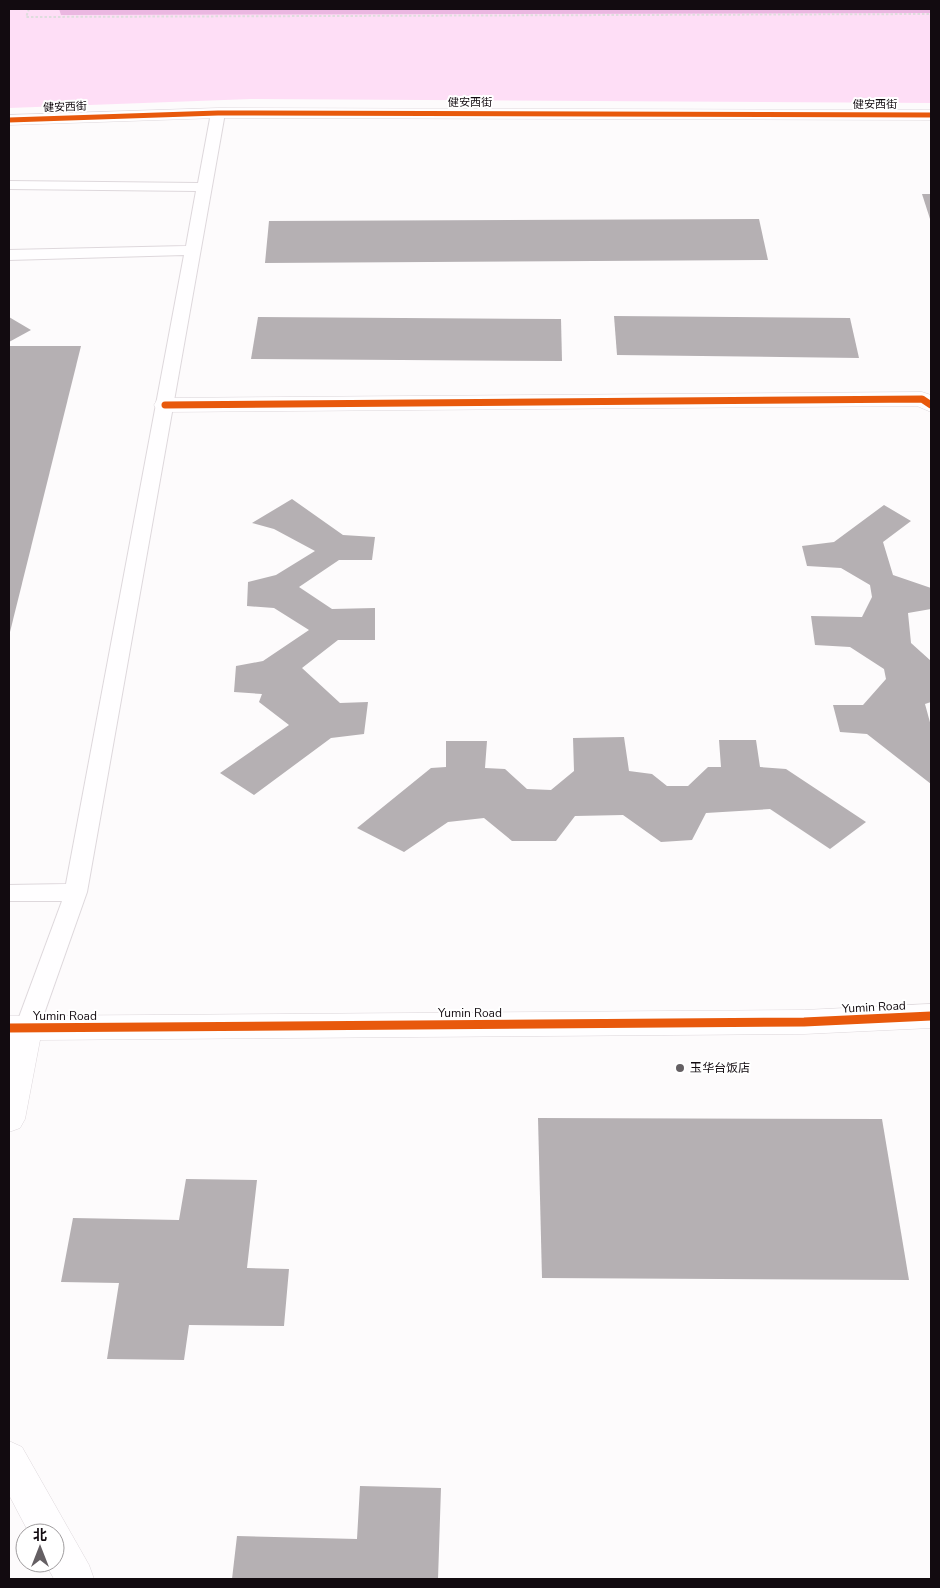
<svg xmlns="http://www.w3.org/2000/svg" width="940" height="1588" font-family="'Nunito Sans','Noto Sans SC',sans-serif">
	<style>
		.green { fill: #fedef6 }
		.water { fill: #ebb7e1 }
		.building { fill: #b5b0b3 }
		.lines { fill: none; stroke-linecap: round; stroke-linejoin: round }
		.lane-casing { stroke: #ded8dc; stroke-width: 2 }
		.street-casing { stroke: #ded8dc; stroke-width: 1 }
		.secondary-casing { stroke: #ded8dc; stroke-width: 1 }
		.path { stroke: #dedddd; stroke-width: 2; stroke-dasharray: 2.5 2; stroke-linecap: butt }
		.lane { fill: #fffeff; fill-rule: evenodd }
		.street { fill: #fffeff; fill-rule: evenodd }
		.secondary { fill: #fffeff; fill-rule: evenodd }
		.cycleway-far2-casing { stroke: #fff; stroke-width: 7 }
		.cycleway-far1-casing { stroke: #fff; stroke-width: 10 }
		.cycleway-casing { stroke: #fff; stroke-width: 12 }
		.cycleway-far2 { stroke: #e8590c; stroke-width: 5 }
		.cycleway-far1 { stroke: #e8590c; stroke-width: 7 }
		.cycleway { stroke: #e8590c; stroke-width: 9 }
		.poi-dot { fill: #645f63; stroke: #fff; stroke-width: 2 }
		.labels { text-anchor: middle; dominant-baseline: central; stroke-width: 4; stroke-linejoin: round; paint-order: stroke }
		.far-street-label { font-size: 11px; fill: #120b10; stroke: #fff }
		.street-label { font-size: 12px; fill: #120b10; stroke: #fff }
		.poi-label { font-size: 12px; fill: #120b10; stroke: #fff; text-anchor: start }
	</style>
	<rect width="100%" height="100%" fill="#fdfbfc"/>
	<path class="green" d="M9,9H931V103L251,99L9,108Z"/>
	<path class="water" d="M59,9H931V13L61,15Z"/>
	<g class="building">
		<path d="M922,194H931V222Z"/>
		<path d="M759,219L768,260L265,263L269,221Z"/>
		<path d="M614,316L850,318L859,358L617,355Z"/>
		<path d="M9,317L31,330L9,342Z"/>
		<path d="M258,317L561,319L562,361L251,359Z"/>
		<path d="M9,346H81L9,636Z"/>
		<path d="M292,499L343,535L375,537L372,560H339L299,587L332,609L375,608V640H338L302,668L340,703L368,702L364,734L331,738L254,795L220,773L289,725L259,702L262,694L234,692L236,666L263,661L309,630L274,608L247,606L248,582L276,575L315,551L274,529L252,523Z"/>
		<path d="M884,505L911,521L883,542L893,575L931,588V609L908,613L911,643L931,661V702L925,704L931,726V784L867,734L840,732L833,705H863L886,679L884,669L850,647L815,645L811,616L862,617L872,597L870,585L841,568L807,566L802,546L834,542Z"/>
		<path d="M624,737L629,771L652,774L667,786H688L708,767H721L719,740H756L760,767L786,769L866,822L830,849L770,809L706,813L692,840L661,842L623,815L575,816L556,841H512L484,818L448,822L404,852L357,828L431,768L446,767V741H487L485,768L505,769L527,789L551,790L574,771L573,738Z"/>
		<path d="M538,1118L882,1119L909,1280L542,1278Z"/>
		<path d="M186,1179L257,1180L247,1268L289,1269L284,1326L189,1325L184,1360L107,1359L119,1283L61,1282L73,1218L179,1220Z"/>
		<path d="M360,1486L441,1488L438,1579H232L237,1536L357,1539Z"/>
	</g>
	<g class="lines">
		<defs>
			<path id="lane" d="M218,109L225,113L87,892L39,1028L35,1035L27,1038L19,1035L15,1028L62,901H9V885L66,884L184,255L9,260V250L186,246L196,191L9,189V181L198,183L211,113Z"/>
			<g id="street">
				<path d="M218,108L931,110V120L218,118L9,125V115Z"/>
				<path d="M922,392L931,395V412L917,406L165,412L157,410L154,405L157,400L165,398Z"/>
			</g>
			<g id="secondary">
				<path d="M931,1004V1028L804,1034L40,1040L25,1119L20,1128L9,1132V1016L804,1010Z"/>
				<path d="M9,1441L22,1447L89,1565L94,1579H54L45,1563H55V1533H29L9,1495Z"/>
			</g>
		</defs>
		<use href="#lane" class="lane-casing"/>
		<use href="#street" class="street-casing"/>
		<use href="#secondary" class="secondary-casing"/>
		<path class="path" d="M29,9L26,17L931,14"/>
		<use href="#lane" class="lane"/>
		<use href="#street" class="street"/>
		<use href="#secondary" class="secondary"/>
		<defs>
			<path id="cycleway-far2" d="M9,120L218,113L931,115"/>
			<path id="cycleway-far1" d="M165,405L922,399L931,405"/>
			<path id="cycleway" d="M9,1028L804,1022L931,1016"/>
		</defs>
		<use href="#cycleway-far2" class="cycleway-far2-casing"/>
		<use href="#cycleway-far1" class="cycleway-far1-casing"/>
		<use href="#cycleway" class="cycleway-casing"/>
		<use href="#cycleway-far2" class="cycleway-far2"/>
		<use href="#cycleway-far1" class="cycleway-far1"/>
		<use href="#cycleway" class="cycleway"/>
	</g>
	<circle class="poi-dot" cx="680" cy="1068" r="5"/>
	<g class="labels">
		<g class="far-street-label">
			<text x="470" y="102">健安西街</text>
			<text x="875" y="104">健安西街</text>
			<text transform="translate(65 107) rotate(-2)">健安西街</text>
		</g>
		<g class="street-label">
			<text transform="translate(874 1007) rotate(-3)">Yumin Road</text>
			<text x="470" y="1013">Yumin Road</text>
			<text x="65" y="1016">Yumin Road</text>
		</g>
		<g class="poi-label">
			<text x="690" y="1068">玉华台饭店</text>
		</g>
	</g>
	<rect width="940" height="1588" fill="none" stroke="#120b10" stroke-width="20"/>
	<g transform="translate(40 1548)"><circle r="24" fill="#ffffff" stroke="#a09d9f"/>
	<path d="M0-4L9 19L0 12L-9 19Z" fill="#645f63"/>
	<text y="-8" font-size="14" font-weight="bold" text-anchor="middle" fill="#120b10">北</text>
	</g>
</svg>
